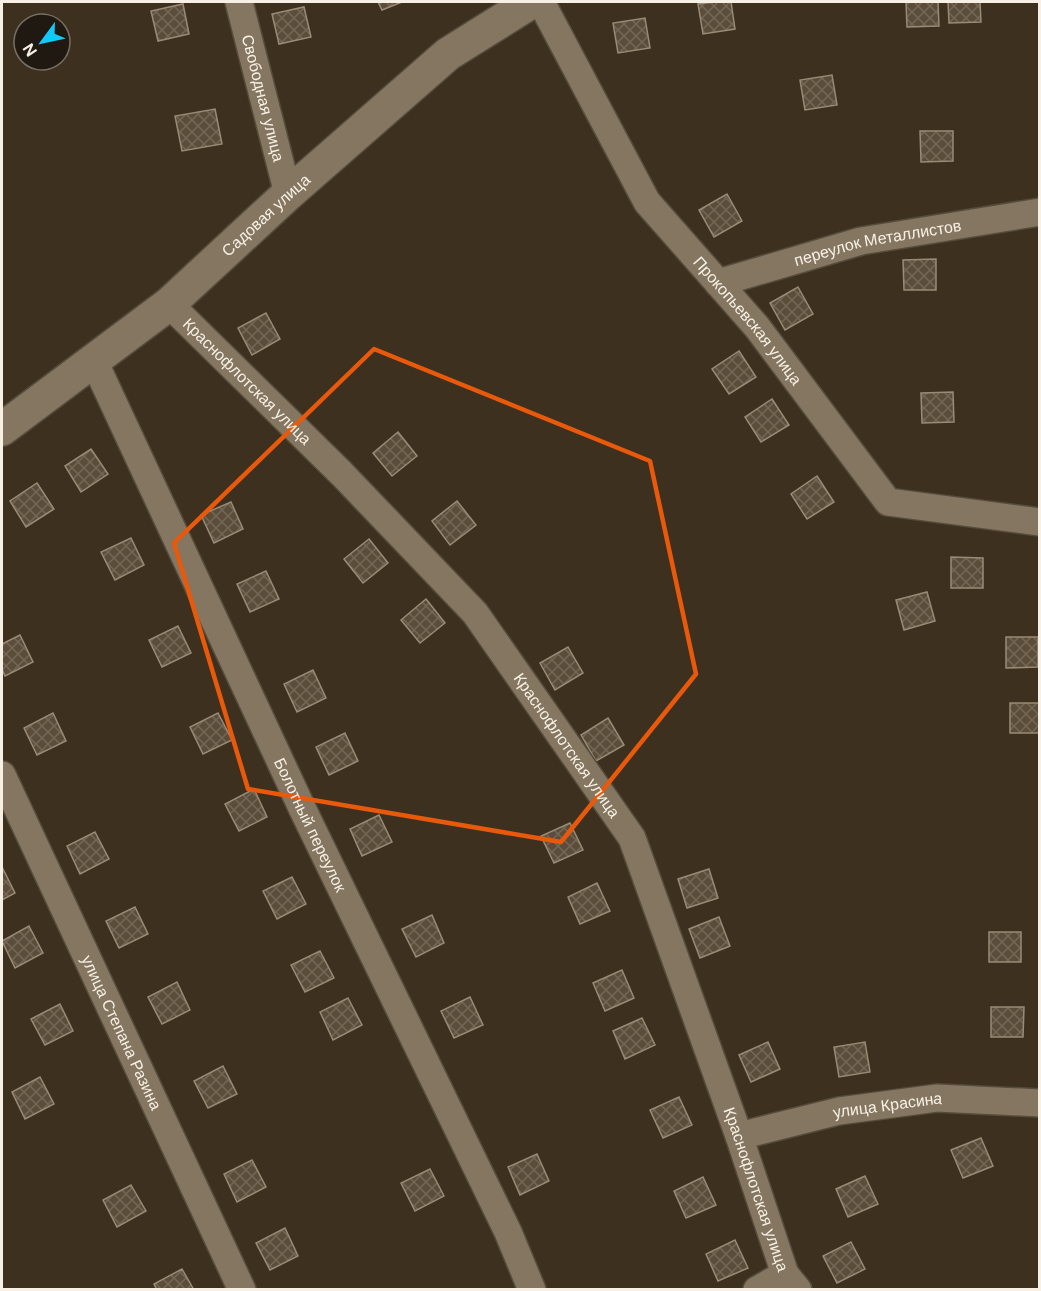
<svg xmlns="http://www.w3.org/2000/svg" width="1041" height="1291" font-family="'DM Sans',sans-serif">
	<style>
		.building { fill: url(#building-cross-hatch); stroke: #9a8b76; stroke-width: 1.5 }
		.lines { fill: none; stroke-linecap: round; stroke-linejoin: round }
		.minor-casing { stroke: #564c3b; stroke-width: 30 }
		.tertiary-casing { stroke: #564c3b; stroke-width: 36 }
		.minor { stroke: #847661; stroke-width: 27 }
		.tertiary { stroke: #847661; stroke-width: 33 }
		.marked { fill: none; stroke: #e8590c; stroke-width: 4.5; stroke-linejoin: round }
		.labels { text-anchor: middle; dominant-baseline: central; stroke-width: 4.5; stroke-linejoin: round; paint-order: stroke }
		.street-label { font-size: 16px; fill: #f8f0e4; stroke: #1f1911 }
	</style>
	<defs>
		<pattern id="building-cross-hatch" width="8" height="8" patternUnits="userSpaceOnUse" patternTransform="scale(1.5)"><rect width="8" height="8" fill="#5b4d3a"/><path d="M0 0l8 8M0 8l8-8" fill="none" stroke="#736756"/></pattern>
	</defs>
	<rect width="100%" height="100%" fill="#3d301e"/>
	<g class="building">
		<path d="M378,2H402L382,10Z"/>
		<path d="M714,2H731L735,29L703,34L698,4Z"/>
		<path d="M906,2H938L939,26L907,27Z"/>
		<path d="M948,2H980L981,22L949,23Z"/>
		<path d="M183,4L189,34L158,41L151,11Z"/>
		<path d="M304,7L311,37L279,44L272,14Z"/>
		<path d="M645,18L650,48L618,53L613,23Z"/>
		<path d="M832,75L837,105L805,110L800,80Z"/>
		<path d="M215,109L222,144L182,151L175,116Z"/>
		<path d="M920,131H953V161L921,162Z"/>
		<path d="M727,194L742,221L714,237L699,210Z"/>
		<path d="M936,259V290H904L903,260Z"/>
		<path d="M798,287L813,314L785,330L770,303Z"/>
		<path d="M266,313L280,339L252,355L238,328Z"/>
		<path d="M739,351L756,377L729,394L712,369Z"/>
		<path d="M953,392L954,422L922,423L921,393Z"/>
		<path d="M772,399L789,425L761,442L745,417Z"/>
		<path d="M398,432L417,456L392,476L373,453Z"/>
		<path d="M91,449L108,474L81,492L65,466Z"/>
		<path d="M817,476L834,502L807,519L791,494Z"/>
		<path d="M37,483L54,509L26,527L10,501Z"/>
		<path d="M457,501L476,525L450,545L432,521Z"/>
		<path d="M231,502L243,529L214,543L201,515Z"/>
		<path d="M131,538L144,565L115,580L101,552Z"/>
		<path d="M369,539L388,563L363,583L344,559Z"/>
		<path d="M951,557L983,558V588H951Z"/>
		<path d="M266,571L279,599L250,612L237,584Z"/>
		<path d="M927,592L935,621L904,630L896,600Z"/>
		<path d="M426,599L445,623L420,643L401,620Z"/>
		<path d="M178,626L191,653L162,667L149,640Z"/>
		<path d="M20,635L33,662L5,676L2,669V644Z"/>
		<path d="M1006,637H1038V667L1006,668Z"/>
		<path d="M568,647L583,673L555,690L540,663Z"/>
		<path d="M313,670L326,698L297,712L284,684Z"/>
		<rect x="1010" y="703" width="30" height="30"/>
		<path d="M53,713L66,741L37,755L24,728Z"/>
		<path d="M218,713L232,740L203,754L190,727Z"/>
		<path d="M608,718L624,745L596,761L581,735Z"/>
		<path d="M345,733L358,761L329,775L316,747Z"/>
		<path d="M254,789L267,817L239,831L225,804Z"/>
		<path d="M379,815L392,842L362,856L350,829Z"/>
		<path d="M570,823L583,850L554,863L541,836Z"/>
		<path d="M95,832L109,859L80,874L67,846Z"/>
		<path d="M2,867L15,893L2,900Z"/>
		<path d="M709,869L718,898L687,908L678,879Z"/>
		<path d="M292,877L306,904L277,919L263,891Z"/>
		<path d="M597,883L610,911L580,924L568,897Z"/>
		<path d="M135,907L148,934L119,948L106,921Z"/>
		<path d="M432,915L444,943L416,957L402,929Z"/>
		<path d="M719,917L730,946L700,958L689,929Z"/>
		<path d="M29,926L43,953L15,968L2,941Z"/>
		<rect x="989" y="932" width="32" height="30"/>
		<path d="M320,951L334,978L305,992L291,965Z"/>
		<path d="M622,970L634,998L605,1011L593,983Z"/>
		<path d="M177,982L190,1010L162,1024L148,997Z"/>
		<path d="M470,997L483,1025L454,1038L441,1011Z"/>
		<path d="M348,998L362,1025L333,1040L320,1012Z"/>
		<path d="M60,1004L73,1031L45,1045L31,1019Z"/>
		<path d="M991,1007H1024L1023,1037H991Z"/>
		<path d="M642,1018L655,1045L625,1059L613,1031Z"/>
		<path d="M768,1042L780,1069L751,1082L739,1055Z"/>
		<path d="M865,1042L870,1072L839,1077L834,1047Z"/>
		<path d="M223,1066L237,1094L208,1108L194,1081Z"/>
		<path d="M40,1077L54,1104L25,1119L12,1092Z"/>
		<path d="M679,1097L692,1125L663,1138L650,1110Z"/>
		<path d="M981,1138L993,1166L963,1178L951,1150Z"/>
		<path d="M537,1154L549,1181L520,1195L508,1167Z"/>
		<path d="M252,1160L266,1187L237,1202L224,1174Z"/>
		<path d="M430,1169L444,1196L415,1211L401,1183Z"/>
		<path d="M865,1176L878,1204L848,1217L836,1189Z"/>
		<path d="M703,1177L716,1205L686,1218L674,1191Z"/>
		<path d="M131,1185L146,1211L117,1227L103,1200Z"/>
		<path d="M285,1228L298,1256L270,1270L256,1243Z"/>
		<path d="M735,1240L748,1268L718,1281L706,1254Z"/>
		<path d="M851,1242L865,1269L837,1283L823,1256Z"/>
		<path d="M182,1269L194,1290H157L154,1284Z"/>
	</g>
	<g class="lines">
		<defs>
			<g id="minor">
				<path id="s1" d="M239,2L288,194"/>
				<path id="s2" d="M541,2L647,202L757,327L888,502L1040,522"/>
				<path id="s3" d="M718,283L861,241L1040,212"/>
				<path id="s4" d="M169,304L342,474L475,613L632,838L739,1136L785,1274L798,1290"/>
				<path id="s5" d="M93,359L302,808L508,1232L532,1290"/>
				<path id="s6" d="M2,775L242,1290"/>
				<path id="s7" d="M739,1136L839,1111L937,1098L1040,1103"/>
				<path d="M757,1290L785,1274"/>
			</g>
			<g id="tertiary">
				<path id="s8" d="M2,429L169,304L288,194L448,54L531,2"/>
			</g>
		</defs>
		<use href="#minor" class="minor-casing"/>
		<use href="#tertiary" class="tertiary-casing"/>
		<use href="#minor" class="minor"/>
		<use href="#tertiary" class="tertiary"/>
	</g>
	<path class="marked" d="M374,349L650,461L696,674L561,842L248,789L174,543Z"/>
	<g class="labels">
		<g class="street-label">
			<text stroke="none"><textPath href="#s1" startOffset="99">Свободная улица</textPath></text>
			<text stroke="none"><textPath href="#s8" startOffset="340">Садовая улица</textPath></text>
			<text stroke="none"><textPath href="#s3" startOffset="165">переулок Металлистов</textPath></text>
			<text stroke="none"><textPath href="#s2" startOffset="382">Прокопьевская улица</textPath></text>
			<text stroke="none"><textPath href="#s4" startOffset="110">Краснофлотская улица</textPath></text>
			<text stroke="none"><textPath href="#s4" startOffset="596">Краснофлотская улица</textPath></text>
			<text stroke="none"><textPath href="#s5" startOffset="514">Болотный переулок</textPath></text>
			<text stroke="none"><textPath href="#s6" startOffset="284">улица Степана Разина</textPath></text>
			<text stroke="none"><textPath href="#s7" startOffset="152">улица Красина</textPath></text>
			<text stroke="none"><textPath href="#s4" startOffset="1082">Краснофлотская улица</textPath></text>
		</g>
	</g>
	<rect width="1041" height="1291" fill="none" stroke="#f8f0e4" stroke-width="6"/>
	<g transform="translate(42 42) rotate(237)"><circle r="28" fill="#1f1911" stroke="#766f65" stroke-width="1.5"/>
	<path d="M0-4.5L10 22L0 15L-10 22Z" fill="#10cafa"/>
	<text y="-9" font-size="16" font-weight="bold" text-anchor="middle" fill="#f8f0e4">N</text>
	</g>
</svg>
